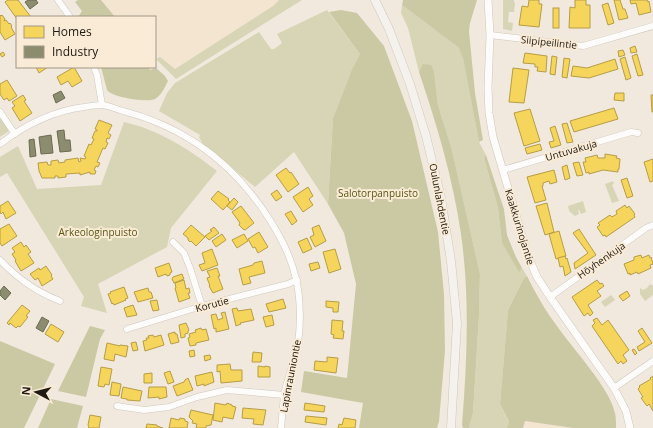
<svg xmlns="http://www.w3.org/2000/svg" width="653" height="428" font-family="'Open Sans',sans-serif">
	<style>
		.built { fill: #f3e5d0 }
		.green { fill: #d7d5b5 }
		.forest { fill: #cbc9a4 }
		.homes { fill: #f6d55c; stroke: #b69d46 }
		.industry { fill: #8c8c6e; stroke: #6b6a52 }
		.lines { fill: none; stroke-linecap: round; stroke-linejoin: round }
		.minor-casing { stroke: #cdc7be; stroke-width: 7 }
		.tertiary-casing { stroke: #cdc7be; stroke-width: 8 }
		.secondary-casing { stroke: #cdc7be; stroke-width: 9 }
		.minor { stroke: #fdfcfa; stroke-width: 6 }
		.tertiary { stroke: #fdfcfa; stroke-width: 7 }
		.secondary { stroke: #f5f2ee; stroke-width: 8 }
		.labels { text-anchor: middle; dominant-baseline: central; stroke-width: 4; stroke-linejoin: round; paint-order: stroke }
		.street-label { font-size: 10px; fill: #1f1a12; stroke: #f9ebd5 }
		.park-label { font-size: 10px; fill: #575815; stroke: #f9ebd5 }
	</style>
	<rect width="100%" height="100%" fill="#f1e9dd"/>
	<g class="built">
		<path d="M102,0H279L273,6L175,69L155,54V17H115Z"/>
		<path d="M524,421L573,428H524Z"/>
	</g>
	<g class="green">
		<path d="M279,0H302L176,79L156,59L160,57L175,69L273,6Z"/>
		<path d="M503,0H514V2L515,3L514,12H509L508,22L513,23L512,31L503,29Z"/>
		<path d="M402,5L459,48L463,57L479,142L486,155L484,158L498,208L502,243L519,271L522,268L527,276L524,278L508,310L500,404L509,423L507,428H469L473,413L479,316L480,274L452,150L438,105L434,71L424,65L419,72L408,28L401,13Z"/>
		<path d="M327,10L360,54L352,69L333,118L328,204L294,152L255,187L203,144L199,137L200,135L159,111L167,93L175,83L259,32L271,49H274L282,43L277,34Z"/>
		<path d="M0,117L9,131L0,137Z"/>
		<path d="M124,122C159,130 189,149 217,171L171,228L167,247L98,284L107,313L81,306L84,297L7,173L0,177V157L18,146L37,189L101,185Z"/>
		<path d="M613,181L614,184L612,185L619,201L612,203L605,184Z"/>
		<path d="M583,201L586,212L581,214L579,210H578L579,214L575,216L569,211L568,206Z"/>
		<path d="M650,284L653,286V295L645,301L640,294V288L643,290L647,288Z"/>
		<path d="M611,295L615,300L605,307L601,302Z"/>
	</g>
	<g class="forest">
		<path d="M78,0H101L115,17H78L82,11L75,2Z"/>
		<path d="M403,0H477L470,23L469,31L475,93L483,140L479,142L463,58L459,48L402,5Z"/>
		<path d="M341,10L357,13L384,46L412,121L438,232L444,294L445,351L439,421L437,428H359L363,403L301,392L304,371L347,378L356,284L344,233L328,204L333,118L352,69L360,54L329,12Z"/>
		<path d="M423,64L431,65L434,71L438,105L452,150L480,274L479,316L473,413L469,428H463L462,425C467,361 470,298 461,234C453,179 437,125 419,72Z"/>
		<path d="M101,67H149L150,70L156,68L165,76L168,81C165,87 161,96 155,99C147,103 111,97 107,90Z"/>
		<path d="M486,155L504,209L507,235L516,257L522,268L519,272L502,243L498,208L484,158Z"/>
		<path d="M527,276C536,294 545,310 557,326C572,348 610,388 615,413C616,417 616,423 616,428H573L525,421L523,428H507L509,422L500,404L508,310L524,278Z"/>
		<path d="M90,326L105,330L100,339L86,397L58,391Z"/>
		<path d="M0,341L55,364L24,428H0Z"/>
		<path d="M51,399L83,406L77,428H38Z"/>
	</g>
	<g class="homes">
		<path d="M8,0H18L31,17H17V19L5,2Z"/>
		<path d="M529,0H539V4H542L539,27L519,25L522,6L528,7Z"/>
		<path d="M575,0H586V5H590V28H569L570,7L575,8Z"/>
		<path d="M614,0H620L623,9H625L628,18L619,20Z"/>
		<path d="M630,0H647L648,2L649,1L651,12L639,15L636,3L631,4Z"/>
		<path d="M608,3L614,23L608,25L602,5Z"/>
		<rect x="553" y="8" width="6" height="20"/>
		<path d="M0,15L1,16L2,15L5,19L4,21L6,20L9,24L10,23L12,26L11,27L15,34L5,40L0,32Z"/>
		<path d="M635,46L637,52L631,53L630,48Z"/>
		<path d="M623,50L625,55L619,57L618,51Z"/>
		<path d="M3,52L5,55L2,57L0,54Z"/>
		<path d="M525,53L547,56L546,72L537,71L538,67H535V64L523,63Z"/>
		<path d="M637,54L643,75L638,76L632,56Z"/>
		<path d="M552,56L557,57L555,75L550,74Z"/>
		<path d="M625,57L631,78L626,80L620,59Z"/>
		<path d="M564,58L570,59L567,78L562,77Z"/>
		<path d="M615,59L618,69L589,78L571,76L573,66L587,68Z"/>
		<path d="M36,67H48L39,73Z"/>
		<path d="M74,67L82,81L72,87L68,81L61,85L57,77Z"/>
		<path d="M513,68L529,70L524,103L509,102Z"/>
		<path d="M7,80L17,96L9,101L7,98L4,100L0,94V84Z"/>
		<path d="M615,93H624V101L614,100Z"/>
		<path d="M23,95L26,100L24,101L32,113L20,121L12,108L15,106L12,102Z"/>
		<path d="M651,95H653V112H652Z"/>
		<path d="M614,108L618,119L574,132L570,121Z"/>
		<path d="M530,109L540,141L524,146L514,113Z"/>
		<path d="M99,120L112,125L108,133L111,135L109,139L107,138L106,142L108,143L105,149L103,148L97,162L100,163L98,167L96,166L94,170L96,171L95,174H90V172L80,175V173L66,174V177L58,178V176H55V178H42L39,171L38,163L47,162L48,165H51V161L58,160L59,163L65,162V160L78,158L79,162L81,161L80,158L85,159L86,157L84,156L89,144L91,145L94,139L92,138L95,131H97V130L95,129Z"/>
		<path d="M567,123L573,142L567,143L562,124Z"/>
		<path d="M555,126L561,145L551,148L549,142L554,141L550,128Z"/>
		<path d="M540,144L542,150L527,154L525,148Z"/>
		<path d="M605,154L617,156L616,158L620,159L619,169H618V172L603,170L589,174V172L586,173L583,162H586L585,158L597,155L598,158H605Z"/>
		<path d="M653,159V181L650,182L644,162Z"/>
		<path d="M579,162L583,175L577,176L573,163Z"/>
		<path d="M567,165L570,178L565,180L562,167Z"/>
		<path d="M286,168L290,173L291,172L299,184L288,192L276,175Z"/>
		<path d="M554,170L557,182L550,184L549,181L543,183V186H542L546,200L535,203L527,177Z"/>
		<path d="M627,178L633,196L627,198L621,180Z"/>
		<path d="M308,187L313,196L309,199L313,205L303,212L293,197Z"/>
		<path d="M277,190L282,197L276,201L271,194Z"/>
		<path d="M218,191L229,199L228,200L230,202L223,210L211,199Z"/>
		<path d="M234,198L238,202L232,210L227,206Z"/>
		<path d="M8,201L16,213L6,219L3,212L1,214L0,212V206Z"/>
		<path d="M547,203L554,232L545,235L536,206Z"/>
		<path d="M625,205L627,208L629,206L635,214L634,215L635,217L606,237L605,235L603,236L597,227L600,225L598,223L610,215L612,217L617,214L616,211Z"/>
		<path d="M241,206L254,223L245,230L243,229L239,225L240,223L232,212Z"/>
		<path d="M291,211L297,221L292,225L285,214Z"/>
		<path d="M9,224L17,236L2,246L0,243V229Z"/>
		<path d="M191,225L205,237L196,246L191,241L190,242L188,240V238L183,234Z"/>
		<path d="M319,225L326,241L315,247L310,237L314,235L312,228Z"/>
		<path d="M214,227L219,233L209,240L205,236L212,231L210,230Z"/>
		<path d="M579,229L596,255L575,269L574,263L588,253L573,233Z"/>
		<path d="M559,231L566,256L556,259L549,234Z"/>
		<path d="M259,232L268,247L258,253L255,247L253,248L248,239Z"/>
		<path d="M222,234L226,240L216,247L212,241Z"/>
		<path d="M244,234L248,241L237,248L232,240Z"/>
		<path d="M307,238L312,249L303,253L298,242Z"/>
		<path d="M21,242L24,247L26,245L31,252L28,254L34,263L21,271L15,261L16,260L12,254L15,252L12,248Z"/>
		<path d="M212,249L218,265L202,271L199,265L205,263L202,253Z"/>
		<path d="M335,249L341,269L329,273L323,252Z"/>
		<path d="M641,255L642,258L649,255L650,258L651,257L653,264L650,265L651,268L638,274L637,272L630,275V273L628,274L624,264L634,260V257Z"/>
		<path d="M565,256L566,259L567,258L571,272L565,276L563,266L560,267L558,258Z"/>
		<path d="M262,261L265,273L249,277L251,283L243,285L239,269L253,265L254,263Z"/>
		<path d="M318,262L320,268L311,271L309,264Z"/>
		<path d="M169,263L172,272L170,273V275L167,276L166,274L158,277L155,268Z"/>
		<path d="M46,266L52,275L51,276L53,279L42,286L38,278L35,280L30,274L39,268L40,270Z"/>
		<path d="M217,268L220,276H218L223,289L213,293L209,286H210L207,278L210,277L207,271Z"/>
		<path d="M182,274L184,279L174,283L172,279L173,277Z"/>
		<path d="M184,280L186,289L189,288L190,293H188L190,298L179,302L175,288H176L175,283Z"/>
		<path d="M597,280L600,284L602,283L604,286L597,291L601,296L588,305L593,313L590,316L588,313L584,316L572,297Z"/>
		<path d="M124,287L128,298L125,299L126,300L114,305L113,303L112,304L108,294L111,293L110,292Z"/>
		<path d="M148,288L149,292H151L153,298L138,302L134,292Z"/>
		<path d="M627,291L630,296L623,301L619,296Z"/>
		<path d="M283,299L286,308L269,312L266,304Z"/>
		<path d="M157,300L159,310L153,311L150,301Z"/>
		<path d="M326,301L339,302L338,312H333V308L326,307Z"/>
		<path d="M22,305L30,311L26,316L28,317L20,327L18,326L16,328L10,323L9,325L7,323Z"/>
		<path d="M133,305L137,315L127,317L124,308Z"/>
		<path d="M237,308L238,311L251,309L254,320L240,323L241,324L236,326L232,309Z"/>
		<path d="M225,312L229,329L216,332V328L214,329L211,315L216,314L218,320L223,318L221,313Z"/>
		<path d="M272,315L274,325L266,327L263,317Z"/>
		<path d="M597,318L602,325L608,320L629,350L623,355L627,361L623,364L621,361L618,364L592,326L595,323L593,320Z"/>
		<path d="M332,320L343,321L342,331H344L343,339L333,338L334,335L331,334Z"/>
		<path d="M186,323L189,330L188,331V333L185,334V337L181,338L179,325Z"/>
		<path d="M51,324L64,332L58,342L45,334Z"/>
		<path d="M201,328L202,330L206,329L209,340L196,343V345L190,346L188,338L190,337L189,334L196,332L195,330Z"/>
		<path d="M642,328L652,343L639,351L637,347L645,342L638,331Z"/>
		<path d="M175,332V334H177L179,342L171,344L168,334Z"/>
		<path d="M153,335L154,337L161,335L164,345L145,351L143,341L147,340L146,338H149L148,336Z"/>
		<path d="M136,342L138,350L133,351L131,343Z"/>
		<path d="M107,343L120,346V345L128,346L126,357L115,354L114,361L104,359Z"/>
		<path d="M634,349L637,353L635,355L632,350Z"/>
		<path d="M194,350L195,356L190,357L189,351Z"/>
		<path d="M253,352L262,353L261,362H252Z"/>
		<path d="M210,355L211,359L205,361L204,356Z"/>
		<path d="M327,357L338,358L336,373L314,370L315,361L327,362Z"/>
		<path d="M230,364L231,370H242V381L221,383L220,371L217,372V365Z"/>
		<path d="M258,366L265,367V366L270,367V377H258Z"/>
		<path d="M101,367L112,369L109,385L105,384L104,387L98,386Z"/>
		<path d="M170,371L174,382L168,384L164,373Z"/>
		<path d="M212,372L214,382L204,386V384L197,386L195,376Z"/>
		<path d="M152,373V383H144V374Z"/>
		<path d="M653,376V411L649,404L647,406L641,398L643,397L638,389L640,387L639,386L651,379L650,378Z"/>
		<path d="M188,378L193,390L177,396L173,386L184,382L185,380Z"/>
		<path d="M112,382L121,384L119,396L110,395Z"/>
		<path d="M123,387L142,391L140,401L127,400V399L121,398Z"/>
		<path d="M149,387H166L167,397L159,399V397L148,398Z"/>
		<path d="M215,403L226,405L227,403L232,405V406L236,407L233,419L223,417L222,422L213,420Z"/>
		<path d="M305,403L325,406L324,412L304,410Z"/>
		<path d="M243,408L266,410L263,425L253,424L254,419L242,418Z"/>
		<path d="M191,410L213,415L211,425L206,426V428H196L197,424L192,423L193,421L189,417Z"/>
		<path d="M90,415L101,417L99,428H89L88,425Z"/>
		<path d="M306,416L327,418L326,425L305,422Z"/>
		<path d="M171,418L179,420L180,418L185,419V421L188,422L187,428H169Z"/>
		<path d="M344,418L356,420L355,428H338L339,424L342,425Z"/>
		<path d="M147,424L157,425V426L163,428H146Z"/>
	</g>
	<g class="industry">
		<path d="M28,0H36L38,3L30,9L25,2Z"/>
		<path d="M61,91L65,98L56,103L53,95Z"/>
		<path d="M64,130L65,140H70L71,151L60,152L57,131Z"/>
		<path d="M51,135L53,153L41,154L39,137Z"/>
		<path d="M34,139L36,156L30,157L29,140Z"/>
		<path d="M4,286L11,293L5,300L0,295V291Z"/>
		<path d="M42,317L49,321L43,332L36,328Z"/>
	</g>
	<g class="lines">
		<defs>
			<g id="minor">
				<path d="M58,0L70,17"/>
				<path d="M490,35L583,46L653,26"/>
				<path d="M94,67L97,75L102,105"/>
				<path d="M0,112L15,134"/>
				<path d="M0,144C25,125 53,111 84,107C90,106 97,105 103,105C109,106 116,109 123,111C185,127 233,163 268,217C281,237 291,256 296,279C301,300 301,328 297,348C294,364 287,379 284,395C283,406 282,417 281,428"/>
				<path d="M503,170L631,132L638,133"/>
				<path d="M173,242L184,253L190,268L202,306"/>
				<path d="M0,260C17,278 36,292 60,301"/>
				<path d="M550,297L646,228L653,225"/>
				<path d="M127,329L202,306L288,284L297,280"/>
				<path d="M614,388L653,361"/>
				<path d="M117,406L144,410L169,407L197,397L227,390L284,395"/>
			</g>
			<path id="tertiary" d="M488,0L490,35L488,87L489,113L493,137L528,256L537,277L550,297L614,388L626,411L630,428"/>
			<path id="secondary" d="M375,0L389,29L410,84L426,136L441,198L451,261L457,323L451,428"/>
		</defs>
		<use href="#minor" class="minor-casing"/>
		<use href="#tertiary" class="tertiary-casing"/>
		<use href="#secondary" class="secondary-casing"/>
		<use href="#minor" class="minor"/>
		<use href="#tertiary" class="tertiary"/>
		<use href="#secondary" class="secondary"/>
	</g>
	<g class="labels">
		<g class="street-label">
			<text transform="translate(549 42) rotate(6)">Siipipeilintie</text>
			<text transform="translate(571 150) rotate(-16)">Untuvakuja</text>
			<text transform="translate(440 199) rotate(79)">Oulunlahdentie</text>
			<text transform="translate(520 227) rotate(73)">Kaakkurinojantie</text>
			<text transform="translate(601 260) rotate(-35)">Höyhenkuja</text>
			<text transform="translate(212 304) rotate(-15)">Korutie</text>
			<text transform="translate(290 376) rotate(-79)">Lapinrauniontie</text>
		</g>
		<g class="park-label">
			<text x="378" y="193">Salotorpanpuisto</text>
			<text x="98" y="232">Arkeologinpuisto</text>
		</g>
	</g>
	<rect x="16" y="16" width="140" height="52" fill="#f9ebd5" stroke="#a29787"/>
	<rect x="24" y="26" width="20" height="12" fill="#f6d55c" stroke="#a29787"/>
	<text x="52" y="36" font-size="12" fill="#1f1a12">Homes</text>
	<rect x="24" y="46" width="20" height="12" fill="#8c8c6e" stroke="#a29787"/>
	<text x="52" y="56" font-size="12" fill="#1f1a12">Industry</text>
	<g transform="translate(36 392) rotate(277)" stroke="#f9ebd5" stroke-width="3" paint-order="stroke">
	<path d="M0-3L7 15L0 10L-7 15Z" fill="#1f1a12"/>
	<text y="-6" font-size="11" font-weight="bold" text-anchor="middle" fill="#1f1a12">N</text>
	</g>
</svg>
